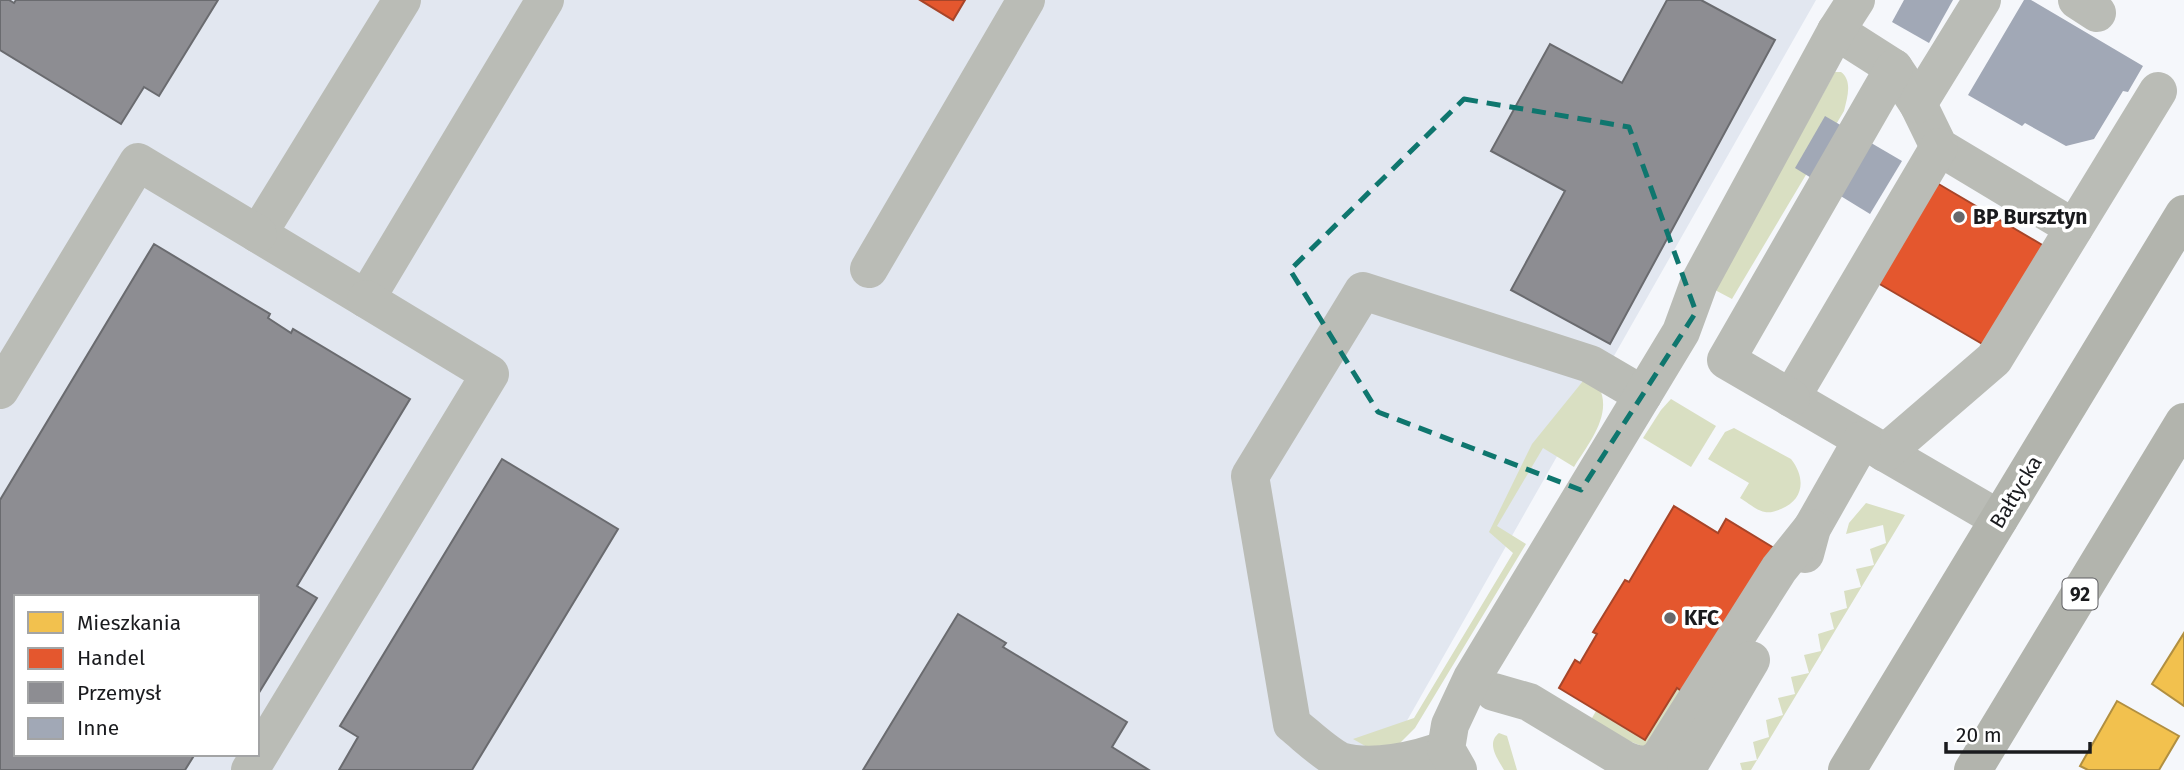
<svg xmlns="http://www.w3.org/2000/svg" width="2184" height="770" font-family="'Fira Sans',sans-serif">
	<style>
		.built { fill: #e2e7f0; fill-rule: evenodd }
		.green { fill: #d9dfc2 }
		.homes { fill: #f2c14e; stroke: #b18f40; stroke-width: 2 }
		.shops { fill: #e4572e; stroke: #a74529; stroke-width: 2 }
		.industry { fill: #8d8d92; stroke: #6a6b6f; stroke-width: 2 }
		.building { fill: #a1a8b6 }
		.lines { fill: none; stroke-linecap: round; stroke-linejoin: round }
		.minor { stroke: #babcb6; stroke-width: 38 }
		.major { stroke: #b2b4ad; stroke-width: 38 }
		.marked { fill: none; stroke: #0f766e; stroke-width: 5; stroke-dasharray: 14 9; stroke-linejoin: round }
		.poi-dot { fill: #67686b; stroke: #fff; stroke-width: 2.5 }
		.labels { text-anchor: middle; dominant-baseline: central; stroke-width: 7; stroke-linejoin: round; paint-order: stroke }
		.shield { fill: #fff; stroke: #5f5f62; stroke-width: 2 }
		.shield-label { font-size: 19px; font-weight: bold; fill: #1a1b1e }
		.poi-label { font-size: 21px; font-weight: bold; fill: #1a1b1e; stroke: #fff; text-anchor: start }
		.street-label { font-size: 21px; fill: #1a1b1e; stroke: #fff }
	</style>
	<rect width="100%" height="100%" fill="#f5f7fb"/>
	<path class="built" d="M0,0H1816L1379,770H0ZM16,597H257V754H16Z"/>
	<g class="green">
		<path d="M1835,72H1841C1853,81 1847,98 1844,111L1732,299L1715,290Z"/>
		<path d="M1583,381L1599,387C1613,415 1588,444 1574,467L1543,448L1497,526L1526,544L1415,728L1399,744L1367,747L1353,739L1414,718L1513,553L1489,532L1532,444Z"/>
		<path d="M1671,399L1716,426L1691,467L1643,438L1661,410Z"/>
		<path d="M1734,428L1791,459C1806,478 1804,500 1781,509C1776,511 1770,513 1765,512C1757,511 1747,502 1740,498L1749,483L1708,459L1725,432Z"/>
		<path d="M1866,503L1905,515L1751,770H1742L1740,763L1757,760L1753,742L1769,737L1766,720L1783,715L1778,698L1795,694L1791,677L1809,673L1804,655L1821,651L1818,634L1834,629L1830,613L1847,608L1844,591L1861,587L1856,569L1874,565L1870,549L1886,543L1883,525L1846,534L1849,523Z"/>
		<path d="M1677,688L1686,694L1652,750L1588,725L1596,711L1645,740Z"/>
		<path d="M1499,733L1507,736L1517,770H1504C1497,758 1486,743 1499,733Z"/>
	</g>
	<g class="homes">
		<path d="M2184,633V706L2152,684Z"/>
		<path d="M2117,701L2179,736L2159,770H2088L2080,766Z"/>
	</g>
	<g class="shops">
		<path d="M920,0H965L953,20Z"/>
		<path d="M1930,179L2044,246L1984,345L1871,279Z"/>
		<path d="M1674,506L1718,533L1726,519L1774,548L1686,694L1677,688L1645,740L1559,688L1575,660L1580,663L1597,634L1593,632L1625,580L1629,582Z"/>
	</g>
	<g class="industry">
		<path d="M0,0H9L14,3L16,0H218L159,96L144,87L121,124L0,50Z"/>
		<path d="M1667,0H1701L1775,40L1610,344L1511,290L1565,191L1491,151L1550,44L1622,83Z"/>
		<path d="M154,244L270,314L268,318L291,333L293,329L410,399L297,586L317,598L257,696V597H16V754H195L185,770H0V500Z"/>
		<path d="M502,459L618,529L472,770H339L358,737L340,726Z"/>
		<path d="M958,614L1006,643L1003,647L1127,722L1112,747L1149,770H863Z"/>
	</g>
	<g class="building">
		<path d="M1904,0H1953L1929,43L1892,22Z"/>
		<path d="M2024,0H2031L2143,66L2128,92L2123,91L2094,139L2066,146L2025,123L2022,126L1968,95Z"/>
		<path d="M1825,116L1902,161L1870,214L1795,168Z"/>
	</g>
	<g class="lines">
		<g class="minor">
			<path d="M402,0L258,234L366,299L545,0"/>
			<path d="M2077,0L2097,13"/>
			<path d="M1836,31L1894,68L1918,104L1939,147L2074,228"/>
			<path d="M1918,104L1982,0"/>
			<path d="M1939,147L1791,398L1999,519"/>
			<path d="M869,269L1026,0"/>
			<path d="M0,390L138,162L258,234"/>
			<path d="M1791,398L1726,360L1894,68"/>
			<path d="M1885,453L1994,359L2158,91"/>
			<path d="M1805,554L1812,528L1862,440"/>
			<path d="M1494,692L1529,702L1625,760C1639,766 1648,767 1660,757L1779,569L1812,528"/>
			<path d="M1446,749C1416,761 1371,770 1340,761C1323,752 1307,736 1292,724L1250,476L1363,291L1590,364L1643,395"/>
			<path d="M250,770L490,374L366,299"/>
			<path d="M1458,770L1446,749L1450,725L1472,678L1681,332L1699,283L1836,31L1856,0"/>
			<path d="M1686,770L1751,660"/>
		</g>
		<g class="major">
			<path d="M1847,770L2184,214"/>
			<path d="M1973,770L2184,422"/>
		</g>
	</g>
	<path class="marked" d="M1464,99L1629,127L1696,312L1581,490L1378,412L1290,270Z"/>
	<g class="poi-dot">
		<circle cx="1959" cy="217" r="7"/>
		<circle cx="1670" cy="618" r="7"/>
	</g>
	<g class="labels">
		<rect class="shield" x="2062.5" y="578.5" width="35" height="31" rx="5"/>
		<g class="shield-label">
			<text x="2080" y="594">92</text>
		</g>
		<g class="poi-label">
			<text x="1973" y="217">BP Bursztyn</text>
			<text x="1684" y="618">KFC</text>
		</g>
		<g class="street-label">
			<text transform="translate(2016 492) rotate(-59)">Bałtycka</text>
		</g>
	</g>
	<rect x="14" y="595" width="245" height="161" fill="#ffffff" stroke="#a3a4a5" stroke-width="2"/>
	<rect x="28" y="612" width="35" height="21" fill="#f2c14e" stroke="#a3a4a5" stroke-width="2"/>
	<text x="77" y="630" font-size="21" fill="#1a1b1e">Mieszkania</text>
	<rect x="28" y="648" width="35" height="21" fill="#e4572e" stroke="#a3a4a5" stroke-width="2"/>
	<text x="77" y="665" font-size="21" fill="#1a1b1e">Handel</text>
	<rect x="28" y="682" width="35" height="21" fill="#8d8d92" stroke="#a3a4a5" stroke-width="2"/>
	<text x="77" y="700" font-size="21" fill="#1a1b1e">Przemysł</text>
	<rect x="28" y="718" width="35" height="21" fill="#a1a8b6" stroke="#a3a4a5" stroke-width="2"/>
	<text x="77" y="735" font-size="21" fill="#1a1b1e">Inne</text>
	<path d="M1946 742v10h144v-10" fill="none" stroke="#1a1b1e" stroke-width="3.5"/>
	<text x="1956" y="742" font-size="21" fill="#1a1b1e" stroke="#ffffff" stroke-width="5" paint-order="stroke">20 m</text>
</svg>
